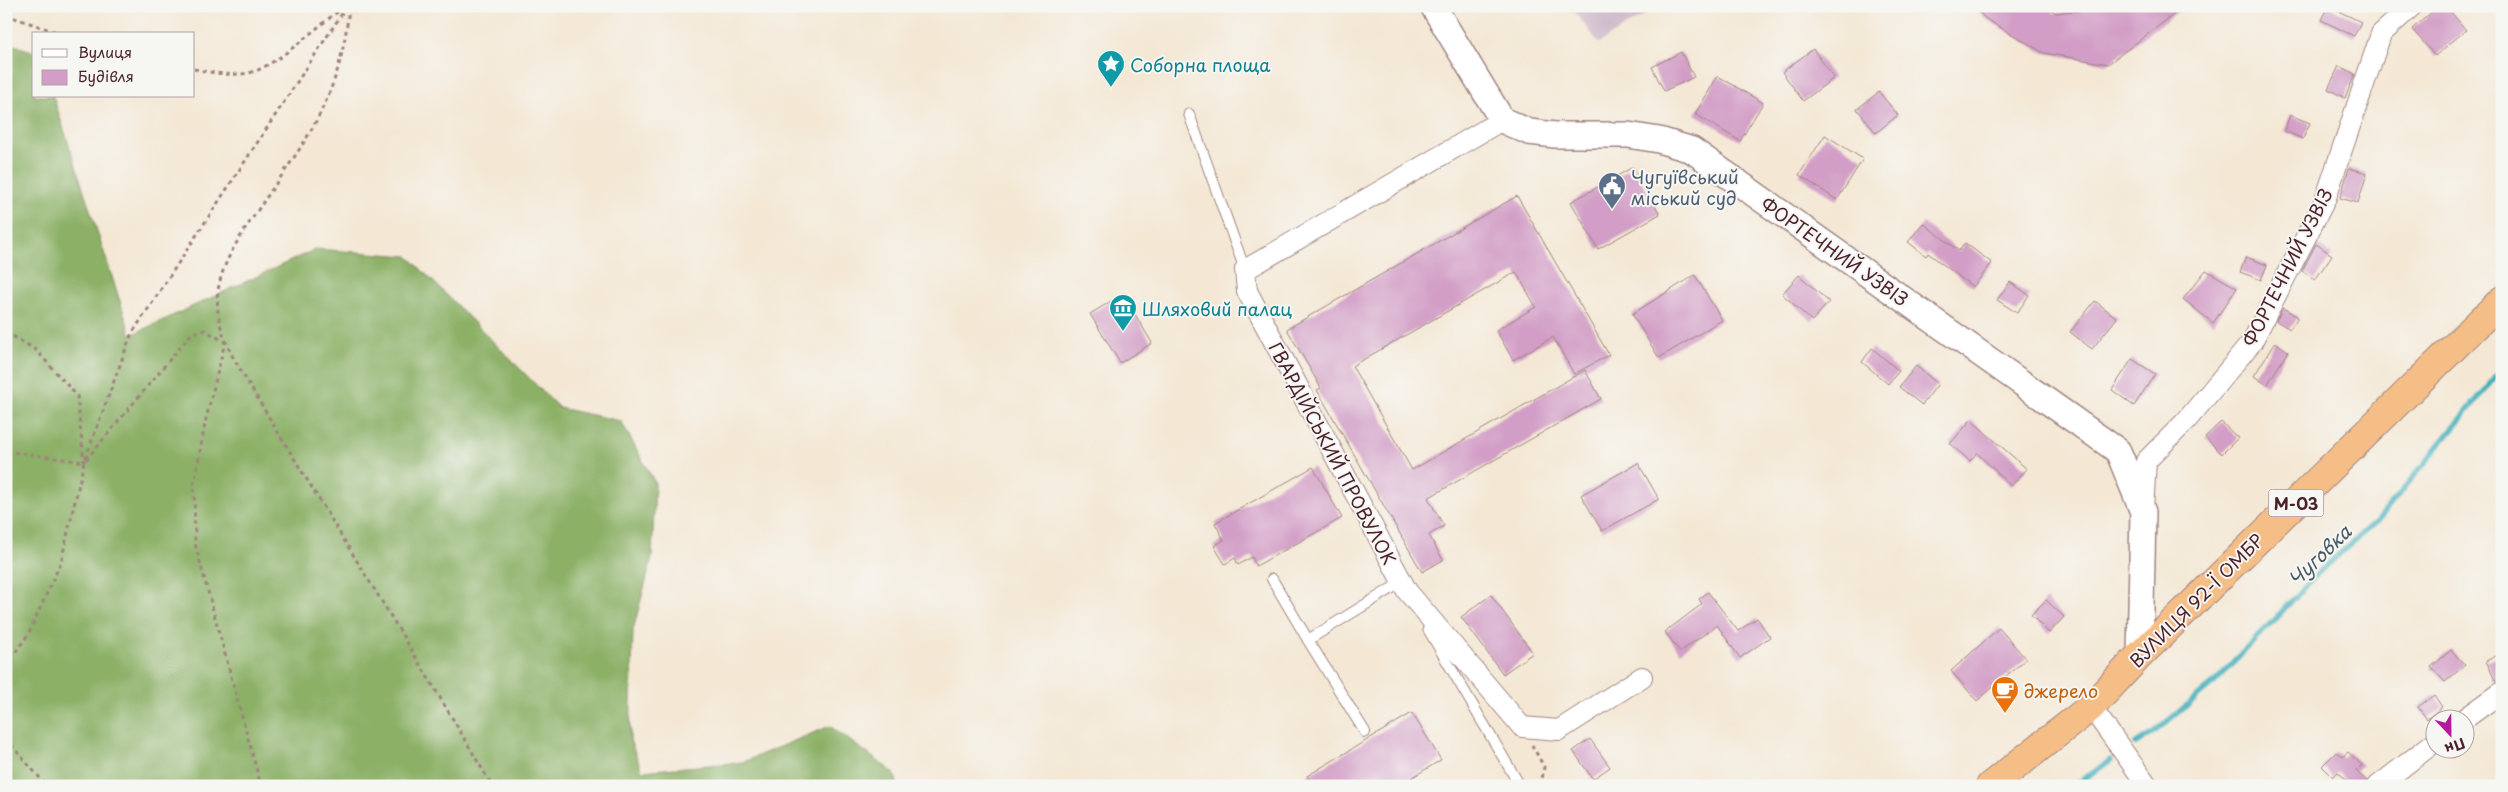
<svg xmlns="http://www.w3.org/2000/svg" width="2508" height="792" font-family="'Playpen Sans',sans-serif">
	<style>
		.industrial { fill: #d0bdcc }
		.forest { fill: #8bb066; stroke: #6a6848 }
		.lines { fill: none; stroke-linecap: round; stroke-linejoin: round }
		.stream { stroke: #41b0bd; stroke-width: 5.5 }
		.building { fill: #d29dc6 }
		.service-casing { stroke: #9f8480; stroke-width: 12 }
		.minor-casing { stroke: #9f8480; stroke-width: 22 }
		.tertiary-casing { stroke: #9f8480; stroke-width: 28 }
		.trunk-casing { stroke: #9f8480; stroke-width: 30 }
		.path { stroke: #9f8480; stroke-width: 3; stroke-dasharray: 4 4; stroke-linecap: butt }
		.service { stroke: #fff; stroke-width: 10 }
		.minor { stroke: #fff; stroke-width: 20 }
		.tertiary { stroke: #fff; stroke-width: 25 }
		.trunk { stroke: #f6be87; stroke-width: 28 }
		.labels { text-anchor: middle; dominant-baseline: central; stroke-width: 4; stroke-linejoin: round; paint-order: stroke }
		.shield { fill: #f6f6f2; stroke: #7e6067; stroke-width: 1 }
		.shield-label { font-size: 16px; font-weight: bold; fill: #4a1f2b }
		.culture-label { font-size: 18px; fill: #0d838f; stroke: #f6f6f2; text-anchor: start }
		.service-label { font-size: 18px; fill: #4e5e75; stroke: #f6f6f2; text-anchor: start }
		.street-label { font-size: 18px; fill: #4a1f2b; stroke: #f6f6f2 }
		.food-label { font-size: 18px; fill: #c56008; stroke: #f6f6f2; text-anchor: start }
		.water-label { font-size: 19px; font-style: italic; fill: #465965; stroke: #f6f6f2 }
	</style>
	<rect width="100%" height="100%" fill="#f6f6f2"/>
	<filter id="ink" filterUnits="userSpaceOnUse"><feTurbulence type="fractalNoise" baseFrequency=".02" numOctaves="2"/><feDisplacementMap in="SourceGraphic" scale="10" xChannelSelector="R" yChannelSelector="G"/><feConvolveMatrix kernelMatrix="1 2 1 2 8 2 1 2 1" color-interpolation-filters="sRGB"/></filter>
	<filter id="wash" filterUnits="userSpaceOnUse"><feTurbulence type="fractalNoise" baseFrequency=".0096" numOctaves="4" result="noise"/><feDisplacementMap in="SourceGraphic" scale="20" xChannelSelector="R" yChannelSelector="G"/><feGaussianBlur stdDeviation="1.12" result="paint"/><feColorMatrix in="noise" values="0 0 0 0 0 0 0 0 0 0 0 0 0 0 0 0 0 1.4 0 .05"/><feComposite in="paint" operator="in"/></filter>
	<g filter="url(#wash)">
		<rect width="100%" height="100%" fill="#f4e8d5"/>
		<path class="industrial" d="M1570,6H1658L1599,43Z"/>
		<path class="forest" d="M6,42L34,52V96H53L131,335L316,249L408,256L559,408L621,421L655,483L652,558L633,630L630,740L642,771L743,762L830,726L894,773L898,786H6Z"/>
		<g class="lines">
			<g class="stream">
				<path d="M2136,744L2153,733L2215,682L2321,570L2377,521L2502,369"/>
				<path d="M2074,786L2111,760"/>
			</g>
		</g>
		<g id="blocks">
			<g class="building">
				<path d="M1973,6H2048L2055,13L2096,9L2098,6H2185L2108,64L2044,53L1986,19Z"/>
				<path d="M2328,6L2361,22L2354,36L2321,20Z"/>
				<path d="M2439,6H2446L2466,30L2435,56L2412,29Z"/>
				<path d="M1813,49L1834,78L1803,101L1782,72Z"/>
				<path d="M1681,52L1694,77L1664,91L1652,67Z"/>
				<path d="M2339,66L2355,74L2345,98L2328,89Z"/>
				<path d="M1718,76L1763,103L1740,141L1695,114Z"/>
				<path d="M1879,92L1898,115L1876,133L1857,109Z"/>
				<path d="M2290,115L2310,123L2303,139L2284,131Z"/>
				<path d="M1825,135L1863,159L1837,200L1799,175Z"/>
				<path d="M1633,167L1660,214L1598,249L1571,202Z"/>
				<path d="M2349,168L2367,173L2358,203L2340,198Z"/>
				<path d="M1517,196L1609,355L1574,374L1553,337L1513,360L1496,330L1536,307L1516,272L1352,366L1412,470L1585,370L1601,399L1428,498L1444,526L1429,535L1443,560L1422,572L1317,390L1321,388L1287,329Z"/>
				<path d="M1923,223L1959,251L1965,243L1992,263L1973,287L1928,253L1926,256L1908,242Z"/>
				<path d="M2316,244L2332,255L2315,280L2302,271Z"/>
				<path d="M2246,257L2267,265L2261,280L2240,272Z"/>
				<path d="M2206,270L2237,288L2213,323L2183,299Z"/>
				<path d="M1695,275L1722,320L1659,358L1632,314Z"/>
				<path d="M1799,275L1829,302L1812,321L1782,294Z"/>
				<path d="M2010,282L2029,295L2017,313L1997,300Z"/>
				<path d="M1123,294L1152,343L1120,363L1090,314Z"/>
				<path d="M2095,301L2117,318L2092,349L2070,332Z"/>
				<path d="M2283,308L2298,317L2290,329L2276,321Z"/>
				<path d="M2275,342L2288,351L2267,385L2254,376Z"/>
				<path d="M1872,348L1899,371L1888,384L1862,362Z"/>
				<path d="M2132,359L2155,374L2134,406L2112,390Z"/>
				<path d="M1916,366L1938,384L1922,405L1899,387Z"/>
				<path d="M1971,420L2027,469L2011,486L1977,453L1970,461L1950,444Z"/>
				<path d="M2221,422L2238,438L2222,454L2205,437Z"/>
				<path d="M1638,463L1659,499L1602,531L1581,495Z"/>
				<path d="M1313,467L1342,518L1256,566L1252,557L1238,565L1235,558L1225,564L1214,546L1224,540L1215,523Z"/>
				<path d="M1708,592L1738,631L1757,618L1770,637L1740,658L1717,625L1680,652L1665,632L1702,604L1699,599Z"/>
				<path d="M1491,595L1533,653L1503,674L1461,617Z"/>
				<path d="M2046,600L2064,617L2049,633L2031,615Z"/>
				<path d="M1999,628L2026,659L1977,701L1951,671Z"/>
				<path d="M2451,650L2465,665L2445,682L2431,667Z"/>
				<path d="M2502,653V680L2496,682L2486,661Z"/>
				<path d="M2434,695L2442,707L2427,719L2418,707Z"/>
				<path d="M1412,713L1441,760L1398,786H1313L1307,776Z"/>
				<path d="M1590,739L1610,767L1593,779L1573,751Z"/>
				<path d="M2336,752L2342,757L2348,752L2362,765L2356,771L2367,781L2363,786H2353L2338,772L2333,777L2322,766Z"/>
			</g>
		</g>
	</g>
	<g filter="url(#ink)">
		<use href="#blocks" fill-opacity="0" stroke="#9f8480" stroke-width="1"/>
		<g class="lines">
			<defs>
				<g id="service">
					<path d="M1189,114L1245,270"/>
					<path d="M1272,579L1308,640"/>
					<path d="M1428,629L1520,786"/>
					<path d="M1365,732L1308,640L1402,582"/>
				</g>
				<g id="minor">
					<path d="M1502,120L1245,270L1247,291L1407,591L1522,727L1559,730L1642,677"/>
					<path d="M2143,510L2146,461L2186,421L2252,342L2325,200L2381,34L2412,6"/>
					<path d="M2091,707L2148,786"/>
					<path d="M2463,720L2502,692"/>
					<path d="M2378,786L2436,741"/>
				</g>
				<path id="tertiary" d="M1433,6L1502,120L1529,132L1555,135H1628L1659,140L1692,150L2118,451L2143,512L2140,655"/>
				<path id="trunk" d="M1990,786L2091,707L2140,655L2502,300"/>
			</defs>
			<use href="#service" class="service-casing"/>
			<use href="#minor" class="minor-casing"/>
			<use href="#tertiary" class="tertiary-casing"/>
			<use href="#trunk" class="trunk-casing"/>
			<g class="path">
				<path d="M349,6C346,41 339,73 324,105C308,141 282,174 260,207C223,261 200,295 234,359C319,502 409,642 492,786"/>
				<path d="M6,15L62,34"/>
				<path d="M194,69C212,73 241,78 258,70C291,54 316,26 346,6"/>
				<path d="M6,332L36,350L77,396L84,462"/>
				<path d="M6,451L84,462"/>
				<path d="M86,460L192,333L205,330L225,342L206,419L194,484L195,544L261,786"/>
				<path d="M6,665L28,635L61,562L84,462L131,335L347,6"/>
				<path d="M6,739L47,786"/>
				<path d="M1532,745L1544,767L1541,786"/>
			</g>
			<use href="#service" class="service"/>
			<use href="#minor" class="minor"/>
			<use href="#tertiary" class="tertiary"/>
			<use href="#trunk" class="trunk"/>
		</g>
	</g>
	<defs>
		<symbol id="sight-pin" viewBox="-11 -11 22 30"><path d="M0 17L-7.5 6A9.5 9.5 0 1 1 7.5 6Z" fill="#0f9aa8" stroke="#f6f6f2"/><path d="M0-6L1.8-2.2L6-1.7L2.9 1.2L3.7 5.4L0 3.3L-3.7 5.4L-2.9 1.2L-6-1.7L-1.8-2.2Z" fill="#fff"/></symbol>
		<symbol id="civic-pin" viewBox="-11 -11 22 30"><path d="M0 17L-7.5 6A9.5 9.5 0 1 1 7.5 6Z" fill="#5c6f8a" stroke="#f6f6f2"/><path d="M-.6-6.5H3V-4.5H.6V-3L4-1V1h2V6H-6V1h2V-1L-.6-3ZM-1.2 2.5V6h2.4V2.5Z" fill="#fff"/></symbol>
		<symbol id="museum-pin" viewBox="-11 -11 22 30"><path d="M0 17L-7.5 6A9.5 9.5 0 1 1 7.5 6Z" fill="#0f9aa8" stroke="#f6f6f2"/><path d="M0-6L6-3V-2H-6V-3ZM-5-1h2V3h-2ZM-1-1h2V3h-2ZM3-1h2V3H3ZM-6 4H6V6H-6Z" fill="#fff"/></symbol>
		<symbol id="cafe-pin" viewBox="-11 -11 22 30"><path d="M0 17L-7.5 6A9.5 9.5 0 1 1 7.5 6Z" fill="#e8710a" stroke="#f6f6f2"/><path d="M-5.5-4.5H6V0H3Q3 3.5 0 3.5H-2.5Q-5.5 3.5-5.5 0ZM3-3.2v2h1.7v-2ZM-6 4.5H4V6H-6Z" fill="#fff"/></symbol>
	</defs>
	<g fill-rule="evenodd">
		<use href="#sight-pin" x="1095" y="48" width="32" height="43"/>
		<use href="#civic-pin" x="1596" y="170" width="32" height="43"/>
		<use href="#museum-pin" x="1107" y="292" width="32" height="43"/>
		<use href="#cafe-pin" x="1989" y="674" width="32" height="43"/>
	</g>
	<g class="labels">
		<rect class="shield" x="2268.5" y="489.5" width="55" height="27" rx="4"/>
		<g class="shield-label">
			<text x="2296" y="503">М-03</text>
		</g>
		<g class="culture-label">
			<text x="1130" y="64">Соборна площа</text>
			<text x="1142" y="308">Шляховий палац</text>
		</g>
		<g class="service-label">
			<text x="1631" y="176">Чугуївський<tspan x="1631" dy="21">міський суд</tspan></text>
		</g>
		<g class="street-label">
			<text transform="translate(1835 251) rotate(35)">ФОРТЕЧНИЙ УЗВІЗ</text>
			<text transform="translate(2287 267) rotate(-63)">ФОРТЕЧНИЙ УЗВІЗ</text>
			<text transform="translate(1333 453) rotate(62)">ГВАРДІЙСЬКИЙ ПРОВУЛОК</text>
			<text transform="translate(2196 600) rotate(-45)">ВУЛИЦЯ 92-Ї ОМБР</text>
		</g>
		<g class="food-label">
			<text x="2024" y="690">джерело</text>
		</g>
		<g class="water-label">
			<text transform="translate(2319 555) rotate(-44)">Чуговка</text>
		</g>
	</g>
	<rect width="2508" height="792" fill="none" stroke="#f6f6f2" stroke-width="25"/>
	<rect x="32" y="32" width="162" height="65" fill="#f6f6f2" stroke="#b1a0a2"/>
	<rect x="42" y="49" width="25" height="8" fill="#ffffff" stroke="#b1a0a2"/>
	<text x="78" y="58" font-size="15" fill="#4a1f2b">Вулиця</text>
	<rect x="42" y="70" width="25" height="15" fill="#d29dc6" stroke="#b1a0a2"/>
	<text x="78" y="82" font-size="15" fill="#4a1f2b">Будівля</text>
	<g transform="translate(2450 734) rotate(158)"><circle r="24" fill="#f6f6f2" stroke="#b1a0a2"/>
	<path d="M0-4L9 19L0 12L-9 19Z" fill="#b5179e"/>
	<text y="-8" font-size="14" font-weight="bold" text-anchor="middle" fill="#4a1f2b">Пн</text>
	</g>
</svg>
